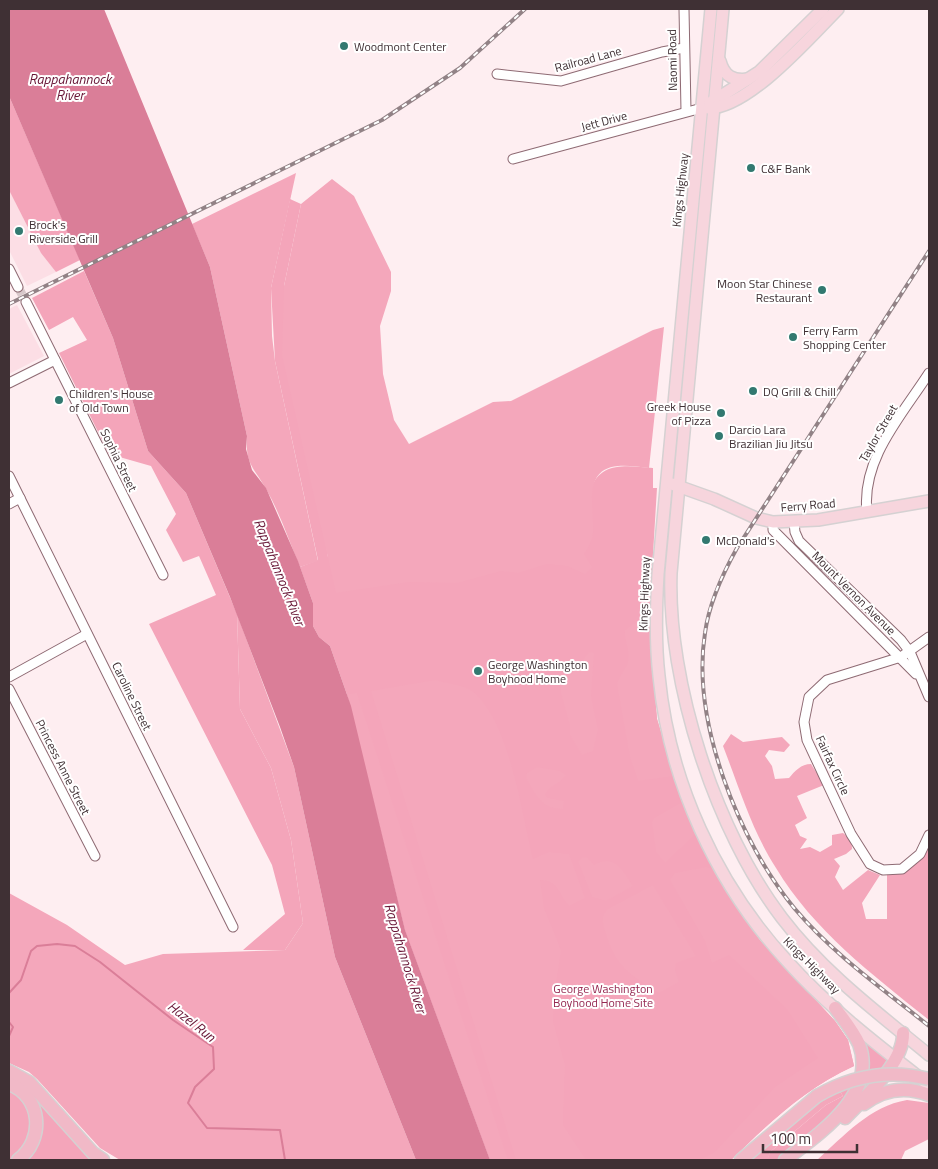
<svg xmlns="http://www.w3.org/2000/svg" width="938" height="1169" font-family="'Titillium Web',sans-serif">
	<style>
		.built { fill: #fcdee5 }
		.green { fill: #f4a5ba }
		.forest { fill: #f4a7bb }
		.water { fill: #da7e98 }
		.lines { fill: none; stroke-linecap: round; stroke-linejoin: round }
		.stream { stroke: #da7e98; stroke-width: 2 }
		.minor-tunnel { stroke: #d8c8cb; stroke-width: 9; stroke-dasharray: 9 4.5; stroke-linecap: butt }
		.minor-casing { stroke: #8e6a73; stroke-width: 11 }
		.major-casing { stroke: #d5d1d2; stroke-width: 14 }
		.highway-casing { stroke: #d5d1d2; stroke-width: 15 }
		.minor { stroke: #fff; stroke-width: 9 }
		.major { stroke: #f7d5dd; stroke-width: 11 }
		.highway { stroke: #f1b9c7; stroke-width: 12 }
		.rail-casing { stroke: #928286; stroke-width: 4 }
		.rail { stroke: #fff; stroke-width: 2; stroke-dasharray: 5.5; stroke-linecap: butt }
		.highway-bridge-casing { stroke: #d5d1d2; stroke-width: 15; stroke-linecap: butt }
		.highway-bridge { stroke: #f1b9c7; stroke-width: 12 }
		.poi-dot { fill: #327970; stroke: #fff; stroke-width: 2 }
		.labels { text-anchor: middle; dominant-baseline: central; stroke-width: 4; stroke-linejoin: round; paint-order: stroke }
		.poi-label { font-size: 12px; fill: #3f3034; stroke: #fff; text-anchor: start }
		.street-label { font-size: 12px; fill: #3f3034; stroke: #fff }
		.park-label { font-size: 12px; fill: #952851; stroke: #fff }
		.water-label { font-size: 14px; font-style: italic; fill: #681636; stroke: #fff }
	</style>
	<rect width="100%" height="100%" fill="#feeef1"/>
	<g class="built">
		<path d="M9,187L56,272L27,286L9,250Z"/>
		<path d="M17,305L44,356L9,374V309Z"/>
	</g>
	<g class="green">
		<path d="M9,96L80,260L56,272L41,253L9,190Z"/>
		<path d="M290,199L301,204L284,286L328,557L592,533C592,520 588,503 591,490C599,460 630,466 653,468V488H657L649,620L651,659L657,719L682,802L707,857L759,939L835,1021L848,1040L854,1066C804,1089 770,1122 731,1160H490L405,930L351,706L330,646L319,637L313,626V603L300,567L318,560L275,361L271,288Z"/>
		<path d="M84,271L113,338L148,451L186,493L237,614L240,709L271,768L291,840L303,923L285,950H243L285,914L272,865L149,624L216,595L199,556L183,562L166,530L176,514L151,466L109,454L59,353L87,340L73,317L49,330L32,298Z"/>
		<path d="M860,1038L890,1060L857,1099Z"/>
		<path d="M19,1081L93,1160H23Z"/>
		<path d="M853,1085L836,1111L798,1144L777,1160H767L770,1152L826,1105L843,1096L839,1090Z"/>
	</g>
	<g class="forest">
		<path d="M296,173L271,288L272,336L275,361L318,561L300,567C289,541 280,513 266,489C254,467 245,465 247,436L210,267L192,224Z"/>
		<path d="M332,179L354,196L391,272V291L380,326L383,374L394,420L409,444L493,402L511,401L653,330L664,327L649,468C639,467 628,465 618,466C581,469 595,511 593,533C592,541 588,548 584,554L592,567L585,574L567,566L547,564L518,573L501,571L457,583L409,582L336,593L282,355L284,286L301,204Z"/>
		<path d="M237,614L294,767L335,957L416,1160H120L100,1148L37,1079L29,1072L9,1063V893L67,925L125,965L163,954L285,950L303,923L291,840L271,768L240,709Z"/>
		<path d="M649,620L657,719L674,776L638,781L630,757L617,685C619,674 628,667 628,661C630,650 624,639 625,630L633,624Z"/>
		<path d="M589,652L594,653L591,696L598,730L593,751L582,755L570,735V726L561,693V687Z"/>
		<path d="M435,680C446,683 464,685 472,691C509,719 522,814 533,859L549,852L569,854L585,898L569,906C559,894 558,880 540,880L544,908L561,950L554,998L553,1021L565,1065L563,1125L586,1160H516L371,691Z"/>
		<path d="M357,693L508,1160H490L405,930L347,694Z"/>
		<path d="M731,734L743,742L782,737L790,745L784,752L769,750L765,756L772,766L775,779L789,778C795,771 801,764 811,764L824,785L797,796L807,818L795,825L800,836L807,839L800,849L810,847L820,852L832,845V835L843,833C849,838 852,841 852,849L846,854L834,859L840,866L835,877L843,890L868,870L880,875L862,903L866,919H887V873C907,869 923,863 929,842V1020C873,975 814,931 776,868C752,831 739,787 723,746Z"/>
		<path d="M537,767L560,771L566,775C560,784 549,785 545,795L548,798L564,801L563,809C541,809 535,794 526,778L527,773Z"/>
		<path d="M682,802L697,833L665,863L656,852L652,822L654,818Z"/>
		<path d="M583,857L588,858L594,865C614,853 623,870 633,886L606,901L592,897L578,861Z"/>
		<path d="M706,867L714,869L759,939L835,1021L848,1040L854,1066C804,1089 770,1122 731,1160H700L715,1152L775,1087L818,1058L787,1009L729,955L712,963L705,941L670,880L675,873Z"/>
		<path d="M653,885L696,956L676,963L675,970L679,982L659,993C629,974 615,967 605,931C602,922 601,915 608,909Z"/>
		<path d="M9,1088L23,1099L35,1124C29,1136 23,1157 9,1160Z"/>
		<path d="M839,1090L843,1096L826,1105L770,1152L768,1159L753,1160L757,1151L819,1100Z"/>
		<path d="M907,1100L929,1103V1139L905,1151L901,1160H817C844,1136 870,1106 907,1100Z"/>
	</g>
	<path class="water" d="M9,9H104L210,267L247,436L246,449L252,470L266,488L298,561L313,603V626L319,637L330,646L351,706L405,930L490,1160H416L335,957L294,767L280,727L230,597L186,493L148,451L113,338L9,96Z"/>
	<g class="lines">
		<g class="stream">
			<path d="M9,993L21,980L31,951L37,946L57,944L75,946L100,962L173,1020L213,1047L214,1069L195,1087L188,1103L207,1128L280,1130L285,1160"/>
			<path d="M9,1022L13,1027L9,1036"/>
		</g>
		<path class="minor-tunnel" d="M18,287L26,302"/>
		<defs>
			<g id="minor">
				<path d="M684,9L686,111"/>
				<path d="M497,74L561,81L662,52L684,48"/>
				<path d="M513,159L702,108"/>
				<path d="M9,269L18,287"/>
				<path d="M26,302L163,575"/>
				<path d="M9,383L55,360"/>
				<path d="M9,476L233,927"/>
				<path d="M9,504L20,498"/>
				<path d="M867,512C861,459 902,415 929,373"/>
				<path d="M773,522V530L916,674"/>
				<path d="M794,522L795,532L799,541L901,640L910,652L929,697"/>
				<path d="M929,637L901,657L827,680L809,697L804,722L807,740L851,834L870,864L883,870L902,869L920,854L929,835"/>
				<path d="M9,677L87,634"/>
				<path d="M9,689L95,856"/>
			</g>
			<g id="major">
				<path d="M711,9L658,574C656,608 655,642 659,676C669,781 716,884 787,961C829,1008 880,1047 929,1085"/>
				<path d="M723,9L671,573C667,682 716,832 782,918C823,972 878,1013 929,1055"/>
				<path d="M720,61C724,76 733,81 748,79"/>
				<path d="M710,103L759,72L823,9"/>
				<path d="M709,108C749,108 811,36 838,9"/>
				<path d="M672,484L714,499L756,518L773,522L818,520L929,501"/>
			</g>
			<g id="highway">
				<path d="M9,1071L29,1082L93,1153L103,1160"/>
				<path d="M9,1084C42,1096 45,1140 18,1160"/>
				<path d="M864,1104C884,1089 906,1086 929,1095"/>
				<path d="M845,1118C865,1097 904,1063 903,1033"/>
				<path d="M741,1160L817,1096"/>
				<path d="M785,1160C819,1134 878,1095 859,1044C853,1031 844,1020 835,1008"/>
			</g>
		</defs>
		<use href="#minor" class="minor-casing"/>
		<use href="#major" class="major-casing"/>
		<use href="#highway" class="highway-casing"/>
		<use href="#minor" class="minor"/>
		<use href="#major" class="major"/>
		<use href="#highway" class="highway"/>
		<defs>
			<g id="rail">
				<path d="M929,251L737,548C722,575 709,603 705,633C691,721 739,842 795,909C833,954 883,989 929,1026"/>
				<path d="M9,304L382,120L460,68L525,9"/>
			</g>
		</defs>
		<use href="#rail" class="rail-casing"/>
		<use href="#rail" class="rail"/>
		<defs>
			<path id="highway-bridge" d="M817,1096C851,1076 889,1069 929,1079"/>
		</defs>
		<use href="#highway-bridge" class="highway-bridge-casing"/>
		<use href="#highway-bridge" class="highway-bridge"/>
	</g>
	<g class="poi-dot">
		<circle cx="344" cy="46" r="5"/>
		<circle cx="751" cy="168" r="5"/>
		<circle cx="19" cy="231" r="5"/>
		<circle cx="822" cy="290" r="5"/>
		<circle cx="793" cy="337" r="5"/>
		<circle cx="753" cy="391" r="5"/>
		<circle cx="59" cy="400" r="5"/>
		<circle cx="721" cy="413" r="5"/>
		<circle cx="719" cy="436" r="5"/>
		<circle cx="706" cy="540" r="5"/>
		<circle cx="478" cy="671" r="5"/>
	</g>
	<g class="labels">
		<g class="poi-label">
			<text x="354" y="46">Woodmont Center</text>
			<text x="761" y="168">C&amp;F Bank</text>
			<text x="29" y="224">Brock's<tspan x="29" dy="14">Riverside Grill</tspan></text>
			<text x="812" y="283" text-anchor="end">Moon Star Chinese<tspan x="812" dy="14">Restaurant</tspan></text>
			<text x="803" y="330">Ferry Farm<tspan x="803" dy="14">Shopping Center</tspan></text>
			<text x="763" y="391">DQ Grill &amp; Chill</text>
			<text x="69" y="393">Children's House<tspan x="69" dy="14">of Old Town</tspan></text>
			<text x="711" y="406" text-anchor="end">Greek House<tspan x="711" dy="14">of Pizza</tspan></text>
			<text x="729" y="429">Darcio Lara<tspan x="729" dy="14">Brazilian Jiu Jitsu</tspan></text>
			<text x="716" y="540">McDonald's</text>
			<text x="488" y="664">George Washington<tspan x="488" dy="14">Boyhood Home</tspan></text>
		</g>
		<g class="street-label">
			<text transform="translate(588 59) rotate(-15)">Railroad Lane</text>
			<text transform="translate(672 60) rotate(-91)">Naomi Road</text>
			<text transform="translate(604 121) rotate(-15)">Jett Drive</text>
			<text transform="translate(680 190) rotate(-84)">Kings Highway</text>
			<text transform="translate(878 433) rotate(-60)">Taylor Street</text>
			<text transform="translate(119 460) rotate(64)">Sophia Street</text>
			<text transform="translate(808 505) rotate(-5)">Ferry Road</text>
			<text transform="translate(854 593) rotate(45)">Mount Vernon Avenue</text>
			<text transform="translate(644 594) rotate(-88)">Kings Highway</text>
			<text transform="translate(132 696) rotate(64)">Caroline Street</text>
			<text transform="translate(833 765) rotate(65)">Fairfax Circle</text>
			<text transform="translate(63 767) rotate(63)">Princess Anne Street</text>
			<text transform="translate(812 965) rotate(45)">Kings Highway</text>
		</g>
		<g class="park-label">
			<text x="603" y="988">George Washington<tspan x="603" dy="14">Boyhood Home Site</tspan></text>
		</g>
		<g class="water-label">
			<text x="70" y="78">Rappahannock<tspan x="70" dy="16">River</tspan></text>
			<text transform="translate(280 572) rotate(68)">Rappahannock River</text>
			<text transform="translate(406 958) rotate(73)">Rappahannock River</text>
			<text transform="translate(192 1021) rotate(38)">Hazel Run</text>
		</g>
	</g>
	<rect width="938" height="1169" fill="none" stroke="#3f3034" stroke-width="20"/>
	<path d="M763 1144v8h94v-8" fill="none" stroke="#3f3034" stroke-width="2.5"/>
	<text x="770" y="1144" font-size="15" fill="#3f3034" stroke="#ffffff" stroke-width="4" paint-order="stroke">100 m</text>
</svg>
